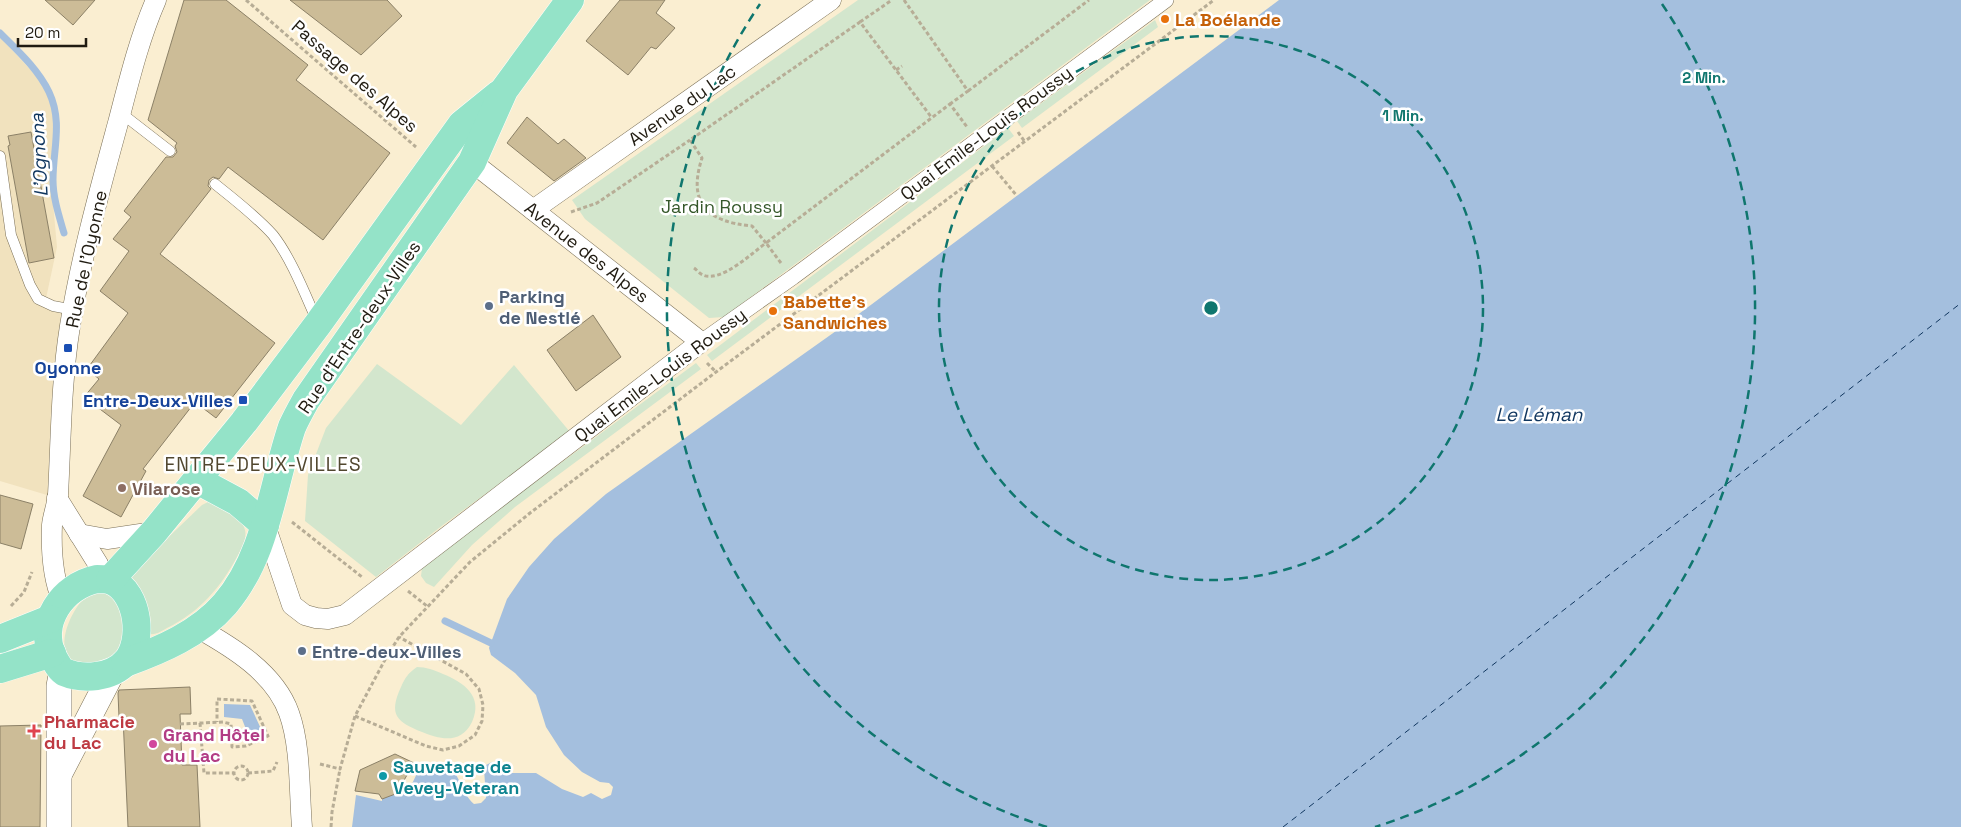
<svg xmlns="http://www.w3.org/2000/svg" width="1961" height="827" font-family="'Space Grotesk',sans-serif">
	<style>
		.built { fill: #f1e2be }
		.green { fill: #d3e6cd }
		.water { fill: #a4bfde }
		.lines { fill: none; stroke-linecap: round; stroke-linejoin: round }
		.stream { stroke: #a4bfde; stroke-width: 7 }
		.ferry { stroke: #10365f; stroke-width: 1; stroke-dasharray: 6 5; stroke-linecap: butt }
		.building { fill: #ccbc97; stroke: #8b8067 }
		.service-casing { stroke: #7a6f56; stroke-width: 11 }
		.pedestrian-casing { stroke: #7a6f56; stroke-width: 16 }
		.minor-casing { stroke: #7a6f56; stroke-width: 21 }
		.tertiary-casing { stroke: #7a6f56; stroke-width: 26 }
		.primary-casing { stroke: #fff; stroke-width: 29 }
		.path { stroke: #b7ad96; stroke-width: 3; stroke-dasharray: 4 2.5; stroke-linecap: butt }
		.service { stroke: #fff; stroke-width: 10 }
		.pedestrian { stroke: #fff; stroke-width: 15 }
		.minor { stroke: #fff; stroke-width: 20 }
		.tertiary { stroke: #fff; stroke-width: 25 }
		.primary { stroke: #94e3c8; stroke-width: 28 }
		.ring { fill: none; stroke: #0f766e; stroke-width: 2.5; stroke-dasharray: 9 6 }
		.food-dot { fill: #e8710a; stroke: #fff; stroke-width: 2 }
		.service-dot { fill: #5c6f8a; stroke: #fff; stroke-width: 2 }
		.transit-dot { fill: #1a4fb4; stroke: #fff; stroke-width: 2 }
		.education-dot { fill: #8d6e63; stroke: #fff; stroke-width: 2 }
		.health-dot { fill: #e0444e; stroke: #fff; stroke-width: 2 }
		.hotel-dot { fill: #d1479c; stroke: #fff; stroke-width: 2 }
		.culture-dot { fill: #0f9aa8; stroke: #fff; stroke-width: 2 }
		.labels { text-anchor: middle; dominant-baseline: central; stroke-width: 5; stroke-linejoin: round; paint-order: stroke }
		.food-label { font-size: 18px; font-weight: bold; fill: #c56008; stroke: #fff; text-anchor: start }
		.street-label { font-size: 18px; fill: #201b11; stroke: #fff }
		.park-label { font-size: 18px; fill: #345729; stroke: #fff }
		.service-label { font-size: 18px; font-weight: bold; fill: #4e5e75; stroke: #fff; text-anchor: start }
		.transit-label { font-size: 18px; font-weight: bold; fill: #164399; stroke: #fff }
		.education-label { font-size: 18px; font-weight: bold; fill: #785e54; stroke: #fff; text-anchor: start }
		.health-label { font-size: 18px; font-weight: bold; fill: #be3a42; stroke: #fff; text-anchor: start }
		.hotel-label { font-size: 18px; font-weight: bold; fill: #b23c85; stroke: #fff; text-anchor: start }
		.culture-label { font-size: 18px; font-weight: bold; fill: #0d838f; stroke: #fff; text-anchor: start }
		.water-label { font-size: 19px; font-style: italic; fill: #10365f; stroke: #fff }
		.neighbourhood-label { font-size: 19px; letter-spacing: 1px; fill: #51472f; stroke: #fff }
		.centre { fill: #0f766e; stroke: #fff; stroke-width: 2.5 }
		.ring-label { font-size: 15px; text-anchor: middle; font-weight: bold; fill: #0f766e; stroke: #fff; stroke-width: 5; stroke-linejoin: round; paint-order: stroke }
	</style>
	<rect width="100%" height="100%" fill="#faeed1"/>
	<path class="built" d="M0,37L39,79L48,94L54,110L55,129L51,181L57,247L45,303L74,310L57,498L0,481Z"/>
	<g class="green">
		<path d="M858,0H1150L724,317L709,318L585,219L572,200Z"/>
		<path d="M1155,20L1158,27L1022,128L1017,121Z"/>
		<path d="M1008,128L1014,136L712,361L707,355Z"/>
		<path d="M696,363L701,369L515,507L472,545L434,587L426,583L421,576L422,568L458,539Z"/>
		<path d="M377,364L461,425L514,365L570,432L443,525L376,577L305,521L308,475L326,428Z"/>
		<path d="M212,500C222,507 242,517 245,530C247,538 242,548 238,555C221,587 200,612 167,628C162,631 156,635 150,634L129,575L202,505Z"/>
		<path d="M97,592C119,595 122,608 123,628C123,637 123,645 117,653C114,657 108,659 104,660C95,664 87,666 77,662C52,654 70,612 83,600C87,596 92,595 97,592Z"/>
		<path d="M417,667C426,667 434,670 443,674C463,682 484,696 472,722C461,744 441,740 422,732C397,722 388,715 401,687C405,678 408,673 417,667Z"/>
	</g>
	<g class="water">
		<path d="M1279,0H1961V827H352L356,795L382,801V799L410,788L421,765L447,763C460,775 462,794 474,804L481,803L486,798L484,769L486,765L492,762L507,773H536L562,789L583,797L591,793L602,799L611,795L613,787L609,783L600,782L582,772L564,755L546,727L536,695L515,673L491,655L489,648L507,599L529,567L554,539L606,494L836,331Z"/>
		<path d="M224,704L250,705L262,731L249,737L242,719L224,717Z"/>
	</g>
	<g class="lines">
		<g class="stream">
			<path d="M0,33C18,51 38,69 49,92C63,122 53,149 53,180C53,198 59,216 64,233"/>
			<path d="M445,621L491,643"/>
		</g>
		<path class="ferry" d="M1283,827L1961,303"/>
	</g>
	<g class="building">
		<path d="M45,0H95L73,25Z"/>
		<path d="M184,0H226L308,65L296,80L390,153L323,240L228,167L219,179L213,177L209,180L208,186L211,189L160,254L275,343L216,418L195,402L143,469L146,471L121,517L83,496L121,425L84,397L99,379L87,369L128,313L100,291L129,251L113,239L131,217L124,211L166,157H173L177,152L175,146L177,143L148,120Z"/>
		<path d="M290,0H387L402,16L361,55Z"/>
		<path d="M620,0H665L656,13L675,28L656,49L651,47L628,75L586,41Z"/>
		<path d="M527,117L558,144L564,139L586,158L554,181L507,143Z"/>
		<path d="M31,132L54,258L29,263L8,146L10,145L8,136Z"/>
		<path d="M593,315L621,357L576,391L547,350Z"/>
		<path d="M0,495L33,504L21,549L0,543Z"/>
		<path d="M190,687L191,714H180L182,765H197L200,827H128L123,717H119L118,693L119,690Z"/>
		<path d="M41,725L40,827H0V726Z"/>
		<path d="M395,754L414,763L403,782L406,790L382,799L379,794L355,791L360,770Z"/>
	</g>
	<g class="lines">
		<defs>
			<g id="service">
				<path d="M121,113L170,151"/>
				<path d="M0,156L11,235L30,285L38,299L53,306L74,310"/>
				<path d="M215,184C235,200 256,216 273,235C291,258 305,294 317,321"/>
			</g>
			<path id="pedestrian" d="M701,342L793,277L1166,0"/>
			<g id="minor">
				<path d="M533,210L831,0"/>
				<path d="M57,498L98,564L102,579"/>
				<path d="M265,525L292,605L305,615L316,618L328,619L345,615L701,342L472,162"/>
				<path d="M79,534L107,539L154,532"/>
				<path d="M62,600C53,578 51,549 52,525C53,515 57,506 58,495C61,439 61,382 70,326C81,257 100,189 118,123C129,81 139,39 156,0"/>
				<path d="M198,628C232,647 275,673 289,713C301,746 299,791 302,827"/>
			</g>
			<g id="tertiary">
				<path d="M60,773L113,671"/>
				<path d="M59,827V686L62,670"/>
			</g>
			<g id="primary">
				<path d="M197,480L238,502L265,525"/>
				<path d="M97,579C102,579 108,579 112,581C139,593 144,642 126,662C111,678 83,680 64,672C59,669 56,662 53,657C37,623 62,586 97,579Z"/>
				<path d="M110,580L154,532L244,422L318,324L462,124L499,94"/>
				<path d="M0,639L50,619"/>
				<path d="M125,663C161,650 199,634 225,604C267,555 272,486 292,427C296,418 301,409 306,400L472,162L504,90L570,0"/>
				<path d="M0,669L52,653"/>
			</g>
		</defs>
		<use href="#service" class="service-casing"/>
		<use href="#pedestrian" class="pedestrian-casing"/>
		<use href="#minor" class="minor-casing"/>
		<use href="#tertiary" class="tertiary-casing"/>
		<use href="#primary" class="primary-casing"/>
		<g class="path">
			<path d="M246,0L416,147"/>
			<path d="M904,0L968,91L950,104"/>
			<path d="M860,22L892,0"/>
			<path d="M896,70L902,66"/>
			<path d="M968,91L1089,0"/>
			<path d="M1018,132L1025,142"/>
			<path d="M992,166L1017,196"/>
			<path d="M571,212L597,203L690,140"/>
			<path d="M694,215L704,208"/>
			<path d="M781,263L766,243L950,104L967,127"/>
			<path d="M694,268C697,270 700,274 703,275C721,283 752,253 766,243L752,226C708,222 687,204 702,158L690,140L860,22L932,118"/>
			<path d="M707,363L716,372"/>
			<path d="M292,522L362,577"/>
			<path d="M408,591L427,606"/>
			<path d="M11,606L24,592L32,572"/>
			<path d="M355,716L426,746L443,750L459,746L475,735L482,721L483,705L479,689L466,674L399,637"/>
			<path d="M200,723L204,773H233"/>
			<path d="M180,724L223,722L231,724L232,747L246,746L268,736L252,701L217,699V722"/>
			<path d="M320,764L340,769L355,716L387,656L399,637L470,562L530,513L716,372L1214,0"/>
			<circle cx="241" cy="773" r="7"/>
			<path d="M248,773L273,771L277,762"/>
			<path d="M331,827L332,812L340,769"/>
		</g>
		<use href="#service" class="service"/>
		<use href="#pedestrian" class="pedestrian"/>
		<use href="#minor" class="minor"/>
		<use href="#tertiary" class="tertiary"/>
		<use href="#primary" class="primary"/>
	</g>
	<g class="ring">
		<circle cx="1211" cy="308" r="272"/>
		<path d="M1047 827A544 544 0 0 1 760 4M1662 4A544 544 0 0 1 1375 827"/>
	</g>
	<g class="food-dot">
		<circle cx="1165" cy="19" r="5"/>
		<circle cx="773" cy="311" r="5"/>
	</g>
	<g class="service-dot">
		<circle cx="489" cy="306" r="5"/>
		<circle cx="302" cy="651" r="5"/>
	</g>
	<g class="transit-dot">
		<rect x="63" y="343" width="10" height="10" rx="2.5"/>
		<rect x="238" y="395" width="10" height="10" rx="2.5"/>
	</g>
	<circle class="education-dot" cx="122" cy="488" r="5"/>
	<path class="health-dot" d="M31.5 723.5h5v5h5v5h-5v5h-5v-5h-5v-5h5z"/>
	<circle class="hotel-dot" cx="153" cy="744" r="5"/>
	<circle class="culture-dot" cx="383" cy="776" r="5"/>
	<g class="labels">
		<g class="food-label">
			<text x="1175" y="19">La Boélande</text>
			<text x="783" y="301">Babette's<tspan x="783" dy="21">Sandwiches</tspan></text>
		</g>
		<g class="street-label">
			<text transform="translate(355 76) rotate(41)">Passage des Alpes</text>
			<text transform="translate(682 105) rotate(-35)">Avenue du Lac</text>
			<text transform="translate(986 133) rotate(-37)">Quai Emile-Louis Roussy</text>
			<text transform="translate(587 252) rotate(38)">Avenue des Alpes</text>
			<text transform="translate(86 259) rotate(-78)">Rue de l'Oyonne</text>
			<text transform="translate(359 327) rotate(-56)">Rue d'Entre-deux-Villes</text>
			<text transform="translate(660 375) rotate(-37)">Quai Emile-Louis Roussy</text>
		</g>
		<g class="park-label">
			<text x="722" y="206">Jardin Roussy</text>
		</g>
		<g class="service-label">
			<text x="499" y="296">Parking<tspan x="499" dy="21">de Nestlé</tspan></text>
			<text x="312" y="651">Entre-deux-Villes</text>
		</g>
		<g class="transit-label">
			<text x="68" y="367">Oyonne</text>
			<text x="233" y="400" text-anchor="end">Entre-Deux-Villes</text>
		</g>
		<g class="education-label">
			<text x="132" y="488">Vilarose</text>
		</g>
		<g class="health-label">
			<text x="44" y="721">Pharmacie<tspan x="44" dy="21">du Lac</tspan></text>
		</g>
		<g class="hotel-label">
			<text x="163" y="734">Grand Hôtel<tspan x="163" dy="21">du Lac</tspan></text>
		</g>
		<g class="culture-label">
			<text x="393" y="766">Sauvetage de<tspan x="393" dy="21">Vevey-Veteran</tspan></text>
		</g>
		<g class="water-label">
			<text transform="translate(39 155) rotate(-93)">L'Ognona</text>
			<text x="1539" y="414">Le Léman</text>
		</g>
		<g class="neighbourhood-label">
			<text x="263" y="464">ENTRE-DEUX-VILLES</text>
		</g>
	</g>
	<circle cx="1211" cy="308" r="8" class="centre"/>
	<g class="ring-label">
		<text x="1704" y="83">2 Min.</text>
		<text x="1403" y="121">1 Min.</text>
	</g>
	<path d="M18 38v8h68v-8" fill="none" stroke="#201b11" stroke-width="2.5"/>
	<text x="25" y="38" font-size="15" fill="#201b11" stroke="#ffffff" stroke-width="4" paint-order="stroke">20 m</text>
</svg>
